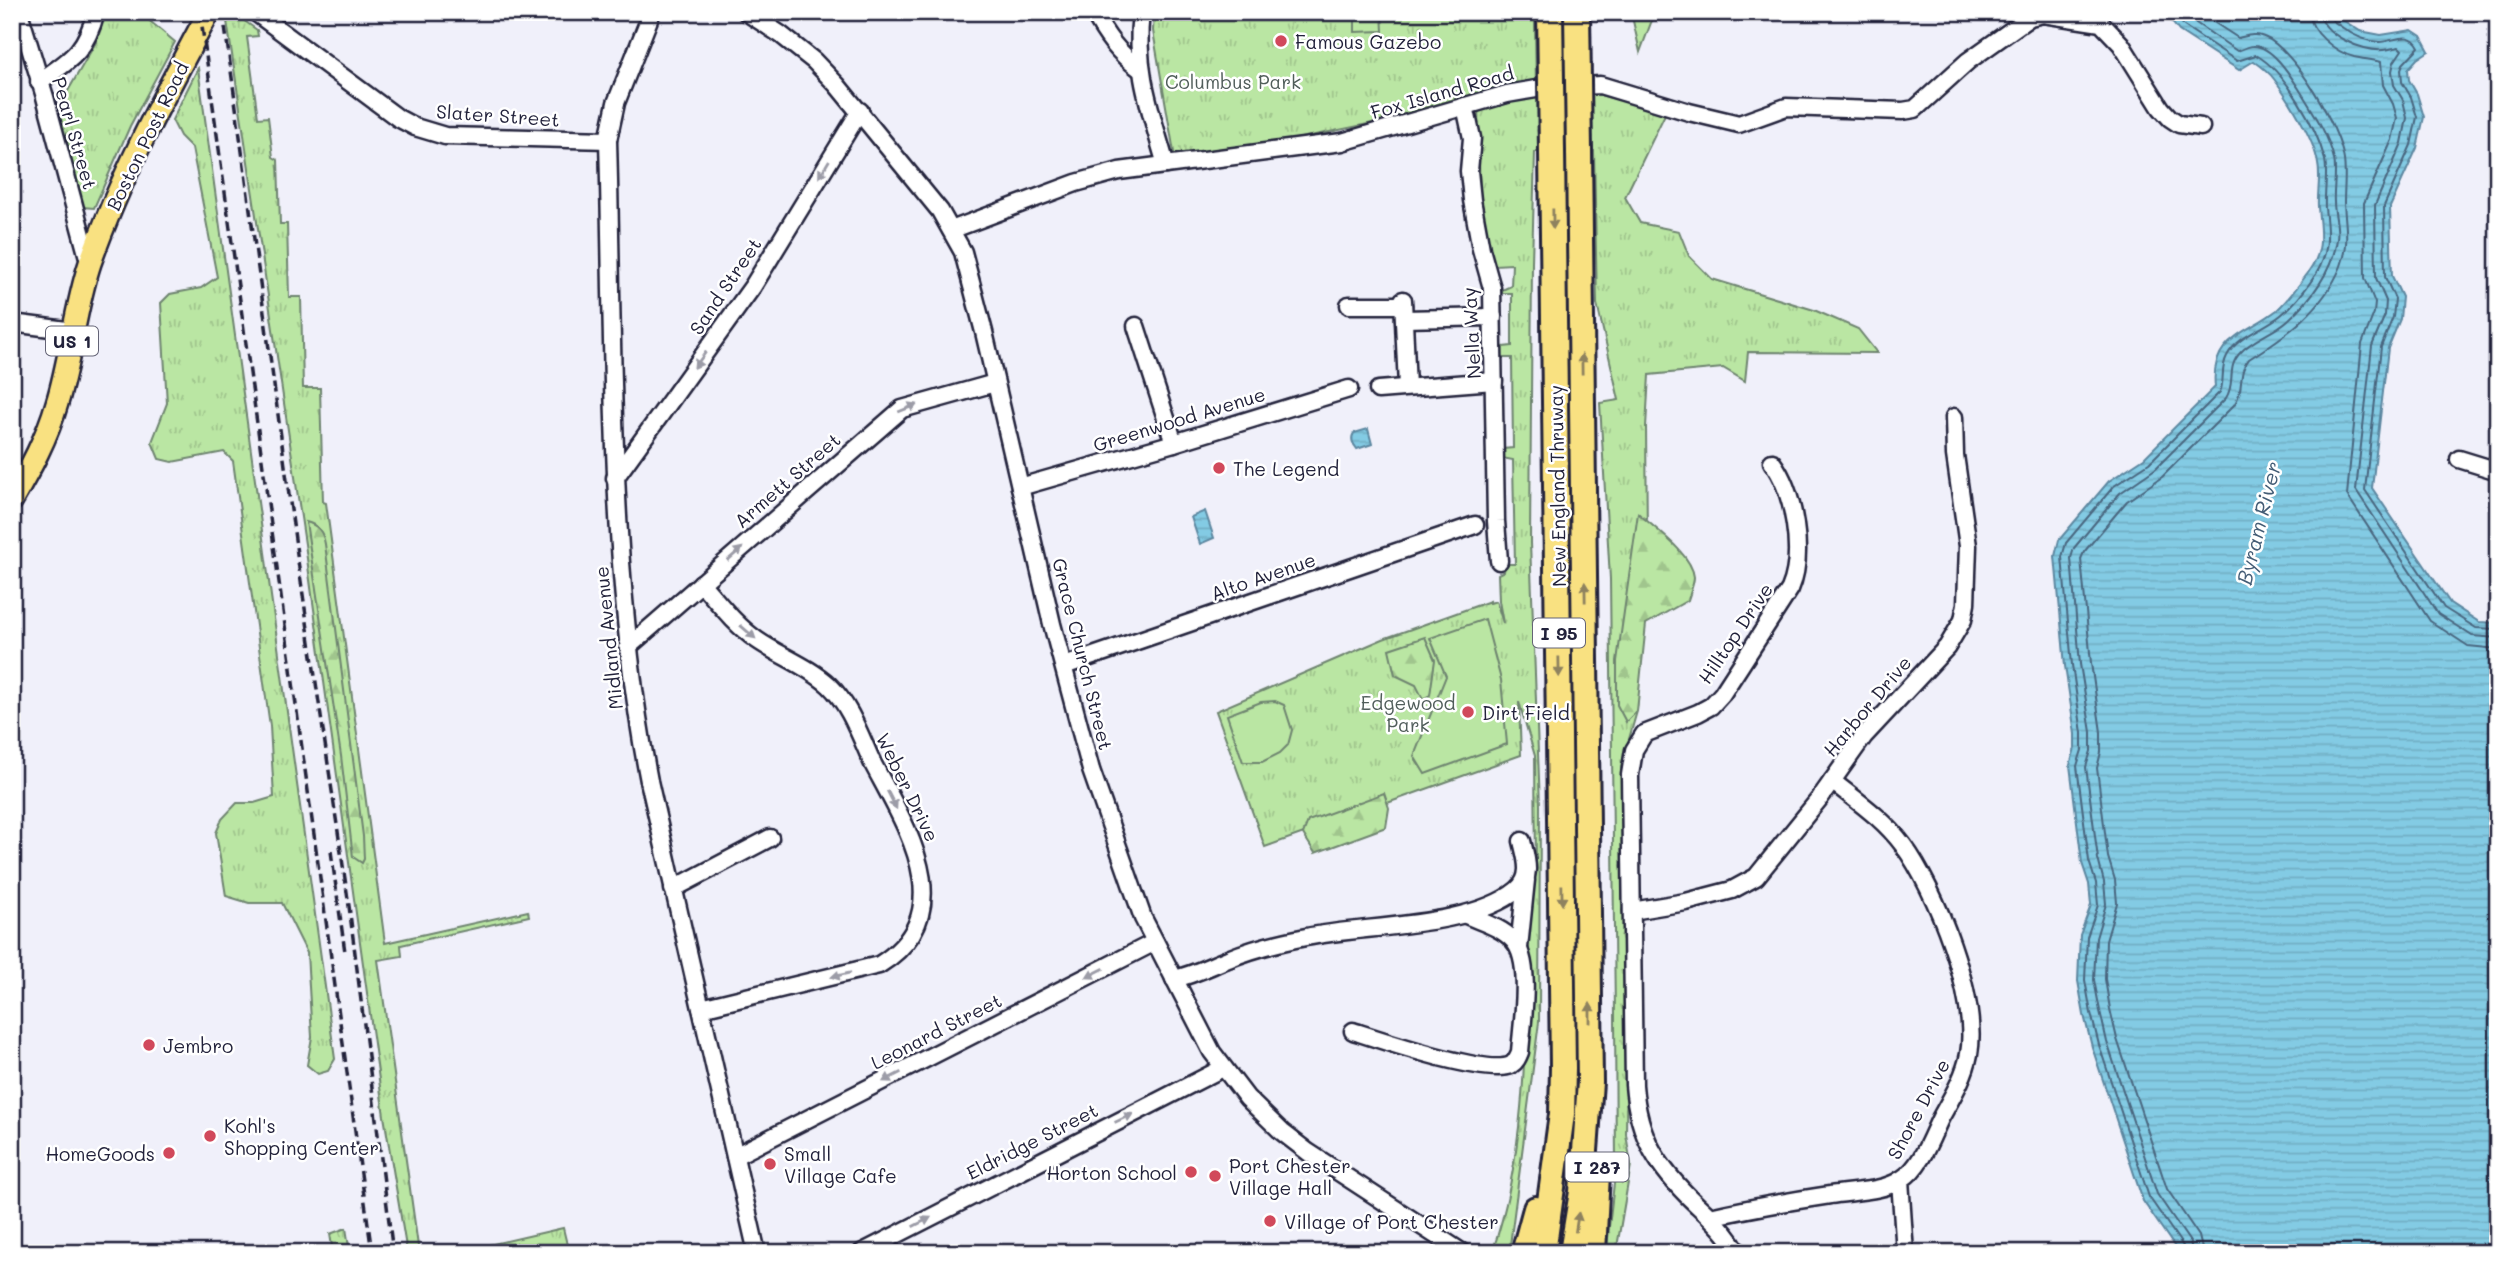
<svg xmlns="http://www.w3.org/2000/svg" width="2510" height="1265" font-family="Mali,sans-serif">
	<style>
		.grass { fill: url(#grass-tufts); stroke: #6e846f; stroke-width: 2 }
		.forest { fill: url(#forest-firs); stroke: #6e846f; stroke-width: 2 }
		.pitch { fill: #bae6a3; stroke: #6e846f; stroke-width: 2 }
		.water { fill: url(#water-rules); stroke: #5c87a0; stroke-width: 2 }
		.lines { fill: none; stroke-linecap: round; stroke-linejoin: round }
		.shore { stroke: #49667f; stroke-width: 2 }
		.minor-casing { stroke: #22223b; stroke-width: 21 }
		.major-casing { stroke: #22223b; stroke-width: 26 }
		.highway-casing { stroke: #22223b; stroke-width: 30 }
		.minor { stroke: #fff; stroke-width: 16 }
		.major { stroke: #f9e181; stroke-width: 21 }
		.highway { stroke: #f9e181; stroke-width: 24 }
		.rail { stroke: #22223b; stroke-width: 3.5; stroke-dasharray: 10 5; stroke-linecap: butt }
		.highway-bridge-casing { stroke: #22223b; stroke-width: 30; stroke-linecap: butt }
		.highway-bridge { stroke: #f9e181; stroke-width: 24 }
		.oneway { fill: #9c9ca7 }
		.oneway2 { fill: #8e825e }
		.poi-dot { fill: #d1495b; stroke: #fff; stroke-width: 2.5 }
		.labels { text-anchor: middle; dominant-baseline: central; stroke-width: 5; stroke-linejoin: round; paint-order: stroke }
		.shield { fill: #fff; stroke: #646476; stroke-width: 2 }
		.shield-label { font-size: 18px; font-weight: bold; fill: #22223b }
		.poi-label { font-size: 19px; fill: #22223b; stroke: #fff; text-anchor: start }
		.park-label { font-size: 19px; fill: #505d5a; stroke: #fff }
		.street-label { font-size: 19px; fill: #22223b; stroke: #fff }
		.water-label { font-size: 21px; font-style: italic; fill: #445d76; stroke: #fff }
	</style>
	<defs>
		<pattern id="grass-tufts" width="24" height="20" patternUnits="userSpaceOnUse" patternTransform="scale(1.75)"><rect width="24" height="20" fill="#bae6a3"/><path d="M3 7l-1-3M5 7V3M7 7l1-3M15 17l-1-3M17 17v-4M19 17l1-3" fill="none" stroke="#a0c58d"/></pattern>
		<pattern id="forest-firs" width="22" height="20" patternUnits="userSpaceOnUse" patternTransform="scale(1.75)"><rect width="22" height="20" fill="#bae6a3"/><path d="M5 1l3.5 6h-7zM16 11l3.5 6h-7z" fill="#a0c58d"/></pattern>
		<pattern id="water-rules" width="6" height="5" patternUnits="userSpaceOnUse" patternTransform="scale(1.75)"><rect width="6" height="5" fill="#83cbe4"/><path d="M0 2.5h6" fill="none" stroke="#71aec4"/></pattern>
	</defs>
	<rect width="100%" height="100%" fill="#f0f0fa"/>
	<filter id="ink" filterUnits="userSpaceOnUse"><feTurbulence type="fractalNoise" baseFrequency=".0143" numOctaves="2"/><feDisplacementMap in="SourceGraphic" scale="14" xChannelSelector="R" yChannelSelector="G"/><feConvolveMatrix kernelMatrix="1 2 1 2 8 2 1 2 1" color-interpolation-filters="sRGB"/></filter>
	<g filter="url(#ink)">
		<g class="grass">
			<path d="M107,12H139L175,42L130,126L94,208L82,207L57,117V110L96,42Z"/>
			<path d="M232,12L257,30L258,36L247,37L258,118L268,117L273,157L278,160L280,224H287L289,297H301L303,388H320L323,502L326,503L385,943L528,911L529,916L401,945L402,956L378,960L419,1253H407L384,1116L305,544L227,21L232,20Z"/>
			<path d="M1154,12H1540L1538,21L1535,22L1536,89L1176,164L1153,31Z"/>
			<path d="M1631,12H1655L1640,52Z"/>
			<path d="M198,68L335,1059L328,1071L318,1074L307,1065L312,1037L307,953L282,903H249L226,896L216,833L222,819L237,803H254L274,797L270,726L233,461L224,452L172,462L159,459L152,442L167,403L161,303L170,294L201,288L217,277L192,148L180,136L172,120Z"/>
			<path d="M1596,94L1666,112L1625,197L1640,223L1679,231L1689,256L1712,279L1814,310L1858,329L1877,353L1748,352L1745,381L1723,368L1649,375L1646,427L1647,539L1637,711L1621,767L1628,992L1626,1134L1631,1165L1616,1253H1606L1616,1166L1615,1016L1610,579L1600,403L1619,400L1597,304L1594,151L1535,152L1532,262L1530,543L1540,805L1539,1022L1509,1253H1492C1531,1140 1525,1011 1528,893L1536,869L1535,756L1519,702L1521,755L1265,847L1216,711L1383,639L1490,601V603L1496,601L1503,623L1499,601L1498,574L1504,571L1506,564H1515L1513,460L1502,458L1503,449L1513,448L1512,358H1502L1500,350L1503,347L1512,346V293H1500V291L1511,286L1512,264L1494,265L1492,262L1480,205L1478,111L1523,99Z"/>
			<path d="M346,1228L350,1253H333L330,1234Z"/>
			<path d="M563,1228L569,1253H454Z"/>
		</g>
		<g class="forest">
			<path d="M1638,513C1654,528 1692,554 1694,577C1694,584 1690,593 1688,600L1646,624L1637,711L1626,722L1617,705V661Z"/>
			<path d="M306,522C318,525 323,532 325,544L363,836L364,859L362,863L353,857L341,756Z"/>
			<path d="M1425,637L1435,660L1430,695L1423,699L1416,685L1395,675L1389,649Z"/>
			<path d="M1384,793L1389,808L1386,827L1315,853L1303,834L1308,821Z"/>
		</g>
		<g class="pitch">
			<path d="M1355,12H1382L1383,31L1355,32Z"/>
			<path d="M1485,619L1501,680L1507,744L1425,774L1414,756L1446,676L1430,638Z"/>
			<path d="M1275,701L1284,705L1292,730L1288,745L1280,753L1262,762H1243L1227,715L1261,702Z"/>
		</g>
		<g class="water">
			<path d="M2164,12H2330L2360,31L2381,35L2412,30L2421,36L2429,51L2417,59L2408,69L2409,80L2417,94L2424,117L2417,148L2390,207L2392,276L2402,297L2400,319L2388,348L2372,488L2450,603L2479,622L2498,623V1253H2179L2143,1201L2092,1047L2084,1015L2078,981L2080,935L2091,905L2089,884L2082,863L2070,765L2075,748V734L2065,666L2055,556L2059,540L2109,481L2144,458L2215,387C2210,338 2246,334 2277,310C2288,300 2299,285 2308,273C2325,250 2320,232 2318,207C2317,193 2321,177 2318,164C2315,141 2288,97 2274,79C2269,72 2261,66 2254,61L2239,70L2179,31Z"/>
			<path d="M1368,429L1372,444L1357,449C1353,444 1350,439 1354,433Z"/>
			<path d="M1205,511L1214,538L1200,544L1191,517Z"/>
		</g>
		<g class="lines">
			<g class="shore">
				<path d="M2173,12L2184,26L2237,61L2256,55C2286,72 2316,126 2325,160C2328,175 2324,192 2325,208C2328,233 2330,251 2316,274C2307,288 2294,305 2281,315C2264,329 2237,336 2227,356C2220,369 2225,381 2220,392L2149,463L2114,486L2066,543L2062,557L2072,665L2082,733V750L2077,766L2089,861L2096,883L2098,905L2087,937L2085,980L2091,1013L2099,1045L2149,1197L2183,1246L2184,1253"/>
				<path d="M2184,12L2190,19L2237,51C2242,50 2247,46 2252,46C2272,44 2292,78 2301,92C2314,113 2328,134 2334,159C2337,172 2333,188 2334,202C2334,214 2339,227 2337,239C2333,270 2311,300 2288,320C2274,333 2252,339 2240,353C2226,368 2236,383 2226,398L2155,469L2120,493L2074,548L2071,558L2080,664L2091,732V751L2086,767L2098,859L2104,882L2106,904L2096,938L2094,980L2100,1011L2107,1042L2157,1194L2190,1242L2193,1253"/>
				<path d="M2198,12L2238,38C2247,36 2255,33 2264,37C2294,48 2340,128 2344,160C2346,174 2344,188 2344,202C2345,225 2350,243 2341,266C2323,310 2287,335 2249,359C2237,373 2245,390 2234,405L2162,477L2127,501L2084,552L2081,559L2091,663L2101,732V752L2097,768L2108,857L2115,880L2117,903L2106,941L2105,979L2110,1009L2117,1039L2167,1189L2199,1236L2203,1253"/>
				<path d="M2309,12C2310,32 2335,52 2354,57C2363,59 2373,60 2381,62L2383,85L2393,104L2397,118L2392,140L2364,203L2365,278L2375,303L2374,313L2362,344L2347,495L2430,621L2468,646L2498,649"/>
				<path d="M2320,12C2321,34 2362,52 2383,50C2388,50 2394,48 2399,47L2402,50L2394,62L2392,71L2394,85L2403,100L2407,118L2402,143L2375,205L2376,278L2386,301L2385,315L2372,346L2356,490L2438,614L2472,636L2498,638"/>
				<path d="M2329,12C2330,21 2336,23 2343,28C2354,36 2365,41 2379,42C2394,42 2410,29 2419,47L2403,64L2401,69L2402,82L2411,97L2417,117L2411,145L2384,206L2385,277L2395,299L2393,317L2381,347L2365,490L2444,608L2476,628L2498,629"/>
			</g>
			<defs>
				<g id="minor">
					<path d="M19,12L45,97L90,265"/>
					<path d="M255,12L398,118L415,127L445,136L608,140"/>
					<path d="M652,12L616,103L608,140C614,355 608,570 649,781L757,1253"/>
					<path d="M746,12L780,34L814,61L837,85L940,211L963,252L984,332L1052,624L1091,770L1143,918L1212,1052L1247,1098L1282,1132L1308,1152L1463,1253"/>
					<path d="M1093,12C1106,36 1118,53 1140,69"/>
					<path d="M1141,12C1134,68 1151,112 1166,165"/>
					<path d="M39,82C71,59 85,53 96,12"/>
					<path d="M1465,106L1472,138L1469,171L1472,200L1481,249L1492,288L1496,521L1499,561"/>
					<path d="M951,230L1076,183L1119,171L1342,142L1507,94L1536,89L1600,85L1689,112L1739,124L1786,107L1903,111L1915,109L1968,61L2030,17L2043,14L2101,23L2121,44L2161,108L2170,118L2179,124L2201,127"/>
					<path d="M1403,300L1407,387"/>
					<path d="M1349,305H1403"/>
					<path d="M1404,319L1493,317"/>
					<path d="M12,323L74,331"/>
					<path d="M1136,326L1174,443"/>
					<path d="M1378,390L1494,381"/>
					<path d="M2459,459L2498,471"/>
					<path d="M615,478L753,286L860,111"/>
					<path d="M1020,487L1174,443L1349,389"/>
					<path d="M628,647L902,409L995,383"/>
					<path d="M1064,666L1475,525"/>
					<path d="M673,889L770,838"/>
					<path d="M1632,911L1686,902L1732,890L1756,877L1820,798L1864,736L1947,647L1963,620L1966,604L1968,546L1955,455L1954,417"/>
					<path d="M1519,948L1526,880"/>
					<path d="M1174,979C1193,975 1210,966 1228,959C1252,949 1280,942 1306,937C1365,925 1471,928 1517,890C1533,877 1526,858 1522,841"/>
					<path d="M701,1008L879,965C963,913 906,827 873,764C861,738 850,705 829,685C808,666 780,656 757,640C735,625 718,602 701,583"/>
					<path d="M1353,1031C1381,1040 1487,1076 1511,1065C1516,1062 1518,1057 1520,1052C1522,1024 1533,961 1513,940C1501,927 1481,922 1466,915"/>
					<path d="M735,1156L1155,942"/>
					<path d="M1900,1180L1905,1253"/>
					<path d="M1710,1217C1750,1208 1790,1201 1830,1195C1853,1191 1883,1192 1902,1179C1922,1166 1931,1137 1941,1117C1952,1097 1965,1076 1969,1054C1979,999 1936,889 1903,845C1884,819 1857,801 1832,781"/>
					<path d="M861,1253L1223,1068"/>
					<path d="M1738,1253C1728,1233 1711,1218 1695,1203C1658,1168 1638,1137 1634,1085L1630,775L1634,750L1644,734L1698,713L1711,706L1722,694L1790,589C1805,554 1794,492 1772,462"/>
				</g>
				<path id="major" d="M12,500C30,469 47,438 57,403C71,357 75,308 90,263C121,175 165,94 209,12"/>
				<g id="highway">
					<path d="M1524,1253L1536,1209"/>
					<path d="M1543,1253L1562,1114L1563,1068L1552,151"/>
					<path d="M1572,1253L1582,1192L1590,1082L1579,151"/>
					<path d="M1593,1253L1597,1173"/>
				</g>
			</defs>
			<use href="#minor" class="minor-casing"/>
			<use href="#major" class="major-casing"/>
			<use href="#highway" class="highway-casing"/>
			<use href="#minor" class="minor"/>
			<use href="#major" class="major"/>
			<use href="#highway" class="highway"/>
			<g class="rail">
				<path d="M200,12L372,1253"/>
				<path d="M223,12L298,561L349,906L393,1253"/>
				<path d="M331,851L345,952"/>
			</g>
			<defs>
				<g id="highway-bridge">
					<path d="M1550,12L1552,151"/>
					<path d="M1577,12L1579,151"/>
				</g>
			</defs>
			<use href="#highway-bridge" class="highway-bridge-casing"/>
			<use href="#highway-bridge" class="highway-bridge"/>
		</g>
		<defs><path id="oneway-solid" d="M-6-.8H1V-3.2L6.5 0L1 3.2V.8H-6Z" transform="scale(1.75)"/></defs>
		<g class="oneway">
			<use href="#oneway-solid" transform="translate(824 169) rotate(121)"/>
			<use href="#oneway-solid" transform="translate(700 360) rotate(126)"/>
			<use href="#oneway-solid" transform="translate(908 408) rotate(-22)"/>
			<use href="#oneway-solid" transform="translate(735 554) rotate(-41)"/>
			<use href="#oneway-solid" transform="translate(748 632) rotate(41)"/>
			<use href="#oneway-solid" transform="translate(892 800) rotate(63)"/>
			<use href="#oneway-solid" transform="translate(1095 973) rotate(153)"/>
			<use href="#oneway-solid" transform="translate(841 975) rotate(167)"/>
			<use href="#oneway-solid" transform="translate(892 1077) rotate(153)"/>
			<use href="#oneway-solid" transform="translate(1124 1118) rotate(-26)"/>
			<use href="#oneway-solid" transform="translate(922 1222) rotate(-27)"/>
		</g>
		<g class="oneway2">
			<use href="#oneway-solid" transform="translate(1553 219) rotate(89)"/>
			<use href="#oneway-solid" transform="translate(1582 364) rotate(-91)"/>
			<use href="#oneway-solid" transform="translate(1585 592) rotate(-91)"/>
			<use href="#oneway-solid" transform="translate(1559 667) rotate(89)"/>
			<use href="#oneway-solid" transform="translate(1562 895) rotate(89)"/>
			<use href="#oneway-solid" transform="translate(1590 1013) rotate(-90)"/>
			<use href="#oneway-solid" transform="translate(1577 1222) rotate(-81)"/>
		</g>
	</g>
	<g class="poi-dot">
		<circle cx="1281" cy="41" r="7"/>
		<circle cx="1219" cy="468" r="7"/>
		<circle cx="1468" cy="712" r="7"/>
		<circle cx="149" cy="1045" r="7"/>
		<circle cx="210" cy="1136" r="7"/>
		<circle cx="169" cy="1153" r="7"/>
		<circle cx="770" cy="1164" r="7"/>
		<circle cx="1191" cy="1172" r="7"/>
		<circle cx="1215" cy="1176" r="7"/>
		<circle cx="1270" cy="1221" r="7"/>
	</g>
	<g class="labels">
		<g class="shield">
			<rect x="46" y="326.5" width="52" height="29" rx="5"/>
			<rect x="1533" y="618.5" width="52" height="29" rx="5"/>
			<rect x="1565.5" y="1152.5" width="63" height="29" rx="5"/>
		</g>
		<g class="shield-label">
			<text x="72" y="341">US 1</text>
			<text x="1559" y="633">I 95</text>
			<text x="1597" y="1167">I 287</text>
		</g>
		<g class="poi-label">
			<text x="1295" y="41">Famous Gazebo</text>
			<text x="1233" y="468">The Legend</text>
			<text x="1482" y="712">Dirt Field</text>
			<text x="163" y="1045">Jembro</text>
			<text x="224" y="1125">Kohl's<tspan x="224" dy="22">Shopping Center</tspan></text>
			<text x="155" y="1153" text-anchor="end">HomeGoods</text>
			<text x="784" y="1153">Small<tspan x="784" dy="22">Village Cafe</tspan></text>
			<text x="1229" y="1165">Port Chester<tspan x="1229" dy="22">Village Hall</tspan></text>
			<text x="1177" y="1172" text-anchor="end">Horton School</text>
			<text x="1284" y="1221">Village of Port Chester</text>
		</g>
		<g class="park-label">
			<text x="1233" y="81">Columbus Park</text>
			<text x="1408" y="702">Edgewood<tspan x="1408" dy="22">Park</tspan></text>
		</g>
		<g class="street-label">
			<text transform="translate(1442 92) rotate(-16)">Fox Island Road</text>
			<text transform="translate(498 115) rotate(4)">Slater Street</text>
			<text transform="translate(75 133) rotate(74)">Pearl Street</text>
			<text transform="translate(147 136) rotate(-64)">Boston Post Road</text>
			<text transform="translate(725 286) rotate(-56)">Sand Street</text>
			<text transform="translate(1471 333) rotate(-93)">Nella Way</text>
			<text transform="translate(1179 419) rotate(-17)">Greenwood Avenue</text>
			<text transform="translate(787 480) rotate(-41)">Armett Street</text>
			<text transform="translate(1557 486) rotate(-91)">New England Thruway</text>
			<text transform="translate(1263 576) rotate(-19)">Alto Avenue</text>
			<text transform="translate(1735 633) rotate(-56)">Hilltop Drive</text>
			<text transform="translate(608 638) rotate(-96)">Midland Avenue</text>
			<text transform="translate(1083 654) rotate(76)">Grace Church Street</text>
			<text transform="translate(1867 706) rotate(-50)">Harbor Drive</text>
			<text transform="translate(908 787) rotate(64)">Weber Drive</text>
			<text transform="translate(936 1031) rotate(-27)">Leonard Street</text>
			<text transform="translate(1918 1109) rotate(-62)">Shore Drive</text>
			<text transform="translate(1032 1141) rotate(-27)">Eldridge Street</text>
		</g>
		<g class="water-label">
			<text transform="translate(2258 523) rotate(-76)">Byram River</text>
		</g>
	</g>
	<rect width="2510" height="1265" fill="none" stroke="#fff" stroke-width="42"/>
	<rect x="21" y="21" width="2468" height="1223" fill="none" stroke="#22223b" stroke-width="2.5" filter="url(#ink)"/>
</svg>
